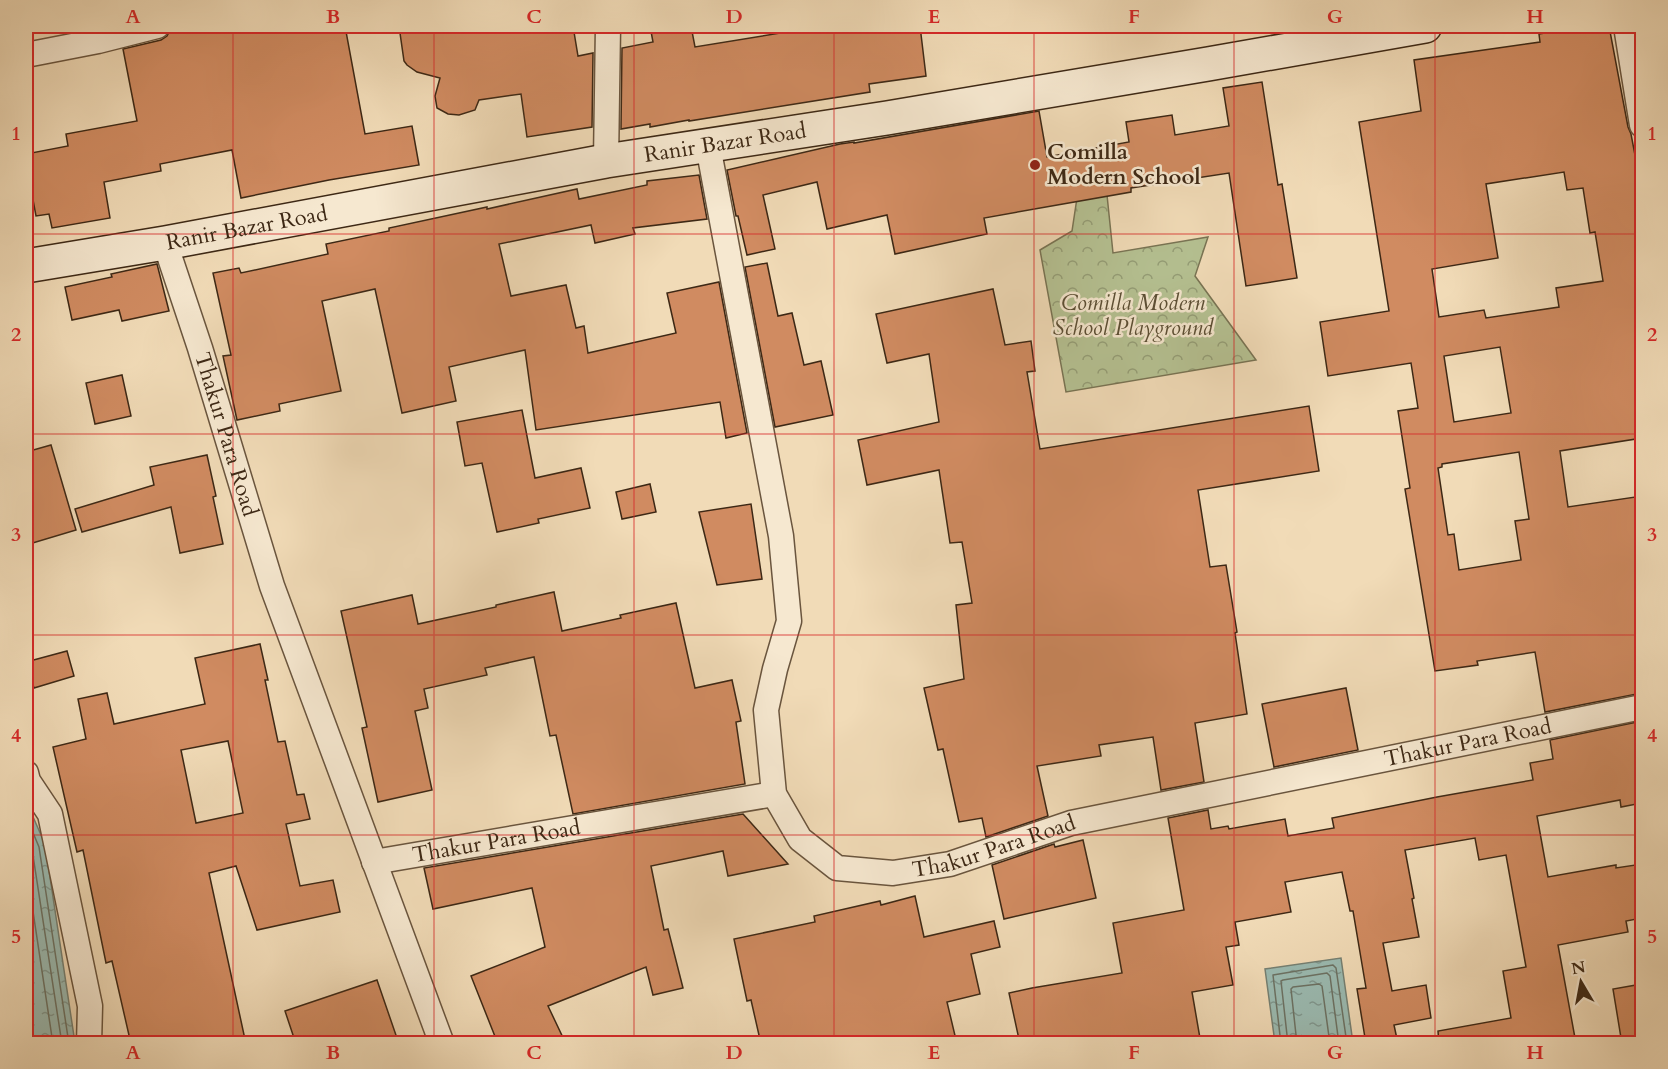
<svg xmlns="http://www.w3.org/2000/svg" width="1668" height="1069" font-family="Cardo,serif">
	<style>
		.forest { fill: url(#forest-crowns); stroke: #797454; stroke-width: 1.5 }
		.water { fill: url(#water-ripples); stroke: #758073; stroke-width: 1.5 }
		.lines { fill: none; stroke-linecap: round; stroke-linejoin: round }
		.shore { stroke: #6c7264; stroke-width: 1.5 }
		.building { fill: #d08b61; stroke: #3d2815; stroke-width: 1.5; fill-rule: evenodd }
		.street-casing { stroke: #6a553e; stroke-width: 27 }
		.secondary-casing { stroke: #3d2815; stroke-width: 36 }
		.street { stroke: #f6e8d0; stroke-width: 24 }
		.secondary { stroke: #f6e8d0; stroke-width: 33 }
		.grid { fill: none; stroke: #d62828; stroke-width: 1.5; stroke-opacity: 0.55 }
		.poi-dot { fill: #8f2418; stroke: #f6e8d0; stroke-width: 2 }
		.labels { text-anchor: middle; dominant-baseline: central; stroke-width: 5; stroke-linejoin: round; paint-order: stroke }
		.street-label { font-size: 22px; fill: #3d2815; stroke: #f6e8d0 }
		.poi-label { font-size: 22px; font-weight: bold; fill: #3d2815; stroke: #f6e8d0; text-anchor: start }
		.park-label { font-size: 22px; font-style: italic; fill: #5b4e34; stroke: #f6e8d0 }
		.neatline { fill: none; stroke: #d62828; stroke-width: 2 }
		.grid-label { font-size: 20px; text-anchor: middle; font-weight: bold; fill: #d62828 }
	</style>
	<defs>
		<pattern id="forest-crowns" width="20" height="18" patternUnits="userSpaceOnUse" patternTransform="scale(1.5)"><rect width="20" height="18" fill="#b5c192"/><path d="M2 6a3 3 0 1 1 6 0M12 15a3 3 0 1 1 6 0" fill="none" stroke="#949d76"/></pattern>
		<pattern id="water-ripples" width="26" height="14" patternUnits="userSpaceOnUse" patternTransform="scale(1.5)"><rect width="26" height="14" fill="#9bbbb2"/><path d="M2 4q2-2 4 0t4 0M15 11q2-2 4 0t4 0" fill="none" stroke="#809890"/></pattern>
	</defs>
	<rect width="100%" height="100%" fill="#f1dbb7"/>
	<filter id="stains"><feTurbulence type="fractalNoise" baseFrequency=".00333" numOctaves="4"/><feColorMatrix values="0 0 0 0 .2 0 0 0 0 .09 0 0 0 0 .02 0 0 0 .5 -.17"/></filter>
	<radialGradient id="worn" r=".72"><stop offset=".6" stop-color="#630" stop-opacity="0"/><stop offset="1" stop-color="#630" stop-opacity=".3"/></radialGradient>
	<path class="forest" d="M1107,195L1113,253L1208,237L1195,276L1256,360L1066,392L1040,250L1072,231L1077,198Z"/>
	<g class="water">
		<path d="M26,801L45,844L75,1043H26Z"/>
		<path d="M1341,958L1353,1043H1275L1265,969Z"/>
	</g>
	<g class="lines">
		<g class="shore">
			<path d="M26,816L39,847L69,1044"/>
			<path d="M26,834L32,849L62,1044"/>
			<path d="M26,865L53,1044"/>
			<path d="M1281,1044L1273,975L1333,965L1336,968L1347,1044"/>
			<path d="M1288,1044L1281,981L1283,980L1327,973L1330,976L1339,1044"/>
			<path d="M1297,1044L1291,989L1293,987L1319,984L1322,986L1330,1044"/>
		</g>
	</g>
	<g class="building">
		<path d="M171,26H345L365,134L412,126L419,165L329,180L241,198L232,150L160,164L161,171L104,182L110,218L52,228L49,214L36,216L31,189H33L26,154L68,146L66,134L137,121L123,49L161,40L167,36L170,30Z"/>
		<path d="M399,26H573L578,56L593,53L592,127L527,137L521,94L479,100L475,110L459,115L448,114L437,108L435,96L440,78L417,72L407,65L404,61Z"/>
		<path d="M650,26H691L695,47L787,32L786,26H920L926,76L869,84L870,92L689,121V120L650,127V124L621,129L622,48L653,42Z"/>
		<path d="M1585,26H1609L1628,127L1631,134L1642,192V438L1560,451L1568,507L1642,496V693L1545,712L1535,652L1477,661L1478,665L1435,671L1405,489L1410,488L1398,411L1418,408L1411,363L1328,376L1320,322L1389,311L1359,122L1421,111L1414,60L1540,42L1539,34ZM1564,172L1567,190L1583,188L1590,233L1595,232L1603,281L1556,288L1559,307L1486,318L1484,310L1439,317L1432,269L1498,258L1486,184ZM1500,347L1511,413L1454,422L1444,356ZM1519,452L1529,519L1515,521L1521,560L1459,570L1454,534L1448,535L1438,468L1442,467V464Z"/>
		<path d="M1262,82L1278,185L1282,184L1297,278L1246,286L1229,173L1131,188V192L984,218L987,234L895,254L887,215L827,229L817,182L763,195L775,249L747,255L738,216H736L727,170L840,144L854,142V143L1039,111L1047,157L1129,142L1126,122L1172,115L1175,135L1229,126L1223,88Z"/>
		<path d="M699,175L707,219L633,228L635,234L595,243L591,225L499,244L511,296L566,285L576,328L584,326L588,353L676,333L667,293L719,282L747,433L726,438L720,402L536,430L525,350L449,367L456,401L402,413L375,289L322,301L341,391L279,404L280,411L237,420L223,356L231,355L213,273L239,268L241,273L328,254L326,244L389,231V228L487,207V209L577,189L579,199L647,185V181Z"/>
		<path d="M767,263L778,316L792,313L804,365L821,361L833,415L775,427L745,267Z"/>
		<path d="M157,264L169,311L122,321L119,310L72,320L65,287L112,277L111,274Z"/>
		<path d="M993,289L1005,345L1031,341L1035,371L1027,372L1040,449L1309,406L1319,471L1198,490L1210,567L1226,565L1237,632L1235,633L1247,714L1195,723L1204,782L1161,790L1153,737L1099,745L1101,756L1037,766L1048,816L986,837L982,818L959,822L943,749L938,750L924,688L964,679L956,605L972,603L962,542L950,543L939,470L867,485L858,440L939,422L929,354L887,363L876,314Z"/>
		<path d="M122,375L131,416L95,424L86,383Z"/>
		<path d="M522,410L535,478L581,468L590,508L538,519L539,523L497,532L482,463L465,466L457,422Z"/>
		<path d="M51,445L76,530L26,545V452Z"/>
		<path d="M207,455L216,496L213,497L223,544L180,553L171,507L82,532L75,509L154,485L150,467Z"/>
		<path d="M650,484L656,512L622,519L616,492Z"/>
		<path d="M751,504L762,579L717,585L699,512Z"/>
		<path d="M554,592L562,631L621,618L620,615L676,603L695,688L732,680L741,721L736,722L745,784L573,814L556,735L550,736L534,657L485,668L487,675L424,689L428,708L415,711L432,790L378,802L362,728L367,727L341,611L412,595L418,624L496,607V605Z"/>
		<path d="M260,644L268,680H265L278,742L285,741L297,795L304,794L310,819L286,824L300,886L333,880L340,912L257,930L236,866L209,873L246,1044H131L112,961L106,963L83,850L77,852L53,747L86,739L78,699L107,693L114,724L205,704L195,658ZM228,741L243,813L196,823L181,750Z"/>
		<path d="M67,651L74,676L34,688L26,662Z"/>
		<path d="M1346,688L1358,750L1274,767L1262,704Z"/>
		<path d="M1642,721V803L1621,807L1620,800L1537,816L1548,877L1616,865V868L1642,864V918L1626,921L1628,932L1558,945L1575,1038L1545,1044H1439L1438,1031L1511,1018L1503,971L1526,967L1506,855L1479,860L1475,838L1405,850L1414,898L1412,899L1419,937L1383,943L1392,991L1426,985L1431,1018L1394,1025L1397,1039L1366,1044L1357,989L1366,988L1353,911H1350L1342,872L1285,882L1291,912L1235,922L1239,945L1226,947L1233,985L1192,992L1201,1044H1020L1009,993L1032,988L1122,973L1113,923L1184,910L1168,818L1208,810L1211,829L1228,826L1229,829L1285,819L1288,836L1334,828L1332,818L1437,797L1533,780L1530,763L1553,759L1550,740Z"/>
		<path d="M743,814L788,864L728,876L723,851L651,866L664,930L668,929L683,988L653,995L646,967L548,1006L566,1044H498L471,976L545,947L532,888L433,909L424,868Z"/>
		<path d="M1083,840L1096,898L1004,919L992,865L1054,844L1055,847Z"/>
		<path d="M915,896L924,937L994,921L1000,947L971,954L980,994L947,1002L957,1044H761L751,1000L747,1001L734,939L815,922L814,916L880,901L881,905Z"/>
		<path d="M377,980L399,1044H296L285,1011Z"/>
		<path d="M1642,984V1044H1622L1613,989Z"/>
	</g>
	<g class="lines">
		<defs>
			<g id="street">
				<path d="M1626,26L1642,125"/>
				<path d="M26,55L98,41L157,26"/>
				<path id="s1" d="M708,146L781,536L789,621L775,669L766,710L774,794L800,839L837,868L893,873L950,864L1071,823L1642,707"/>
				<path d="M606,161L608,26"/>
				<path id="s2" d="M165,243L200,348L272,586L442,1044"/>
				<path d="M26,773L28,781L50,814L90,1006L89,1044"/>
				<path id="s3" d="M374,862L774,794"/>
			</g>
			<g id="secondary">
				<path id="s4" d="M26,266L165,243L606,161L887,118L1208,64L1425,26"/>
			</g>
		</defs>
		<use href="#street" class="street-casing"/>
		<use href="#secondary" class="secondary-casing"/>
		<use href="#street" class="street"/>
		<use href="#secondary" class="secondary"/>
	</g>
	<path class="grid" d="M233,26V1044M434,26V1044M634,26V1044M834,26V1044M1034,26V1044M1234,26V1044M1435,26V1044M26,234H1642M26,434H1642M26,635H1642M26,835H1642"/>
	<circle class="poi-dot" cx="1035" cy="165" r="6"/>
	<g class="labels">
		<g class="street-label">
			<text stroke="none"><textPath href="#s4" startOffset="710">Ranir Bazar Road</textPath></text>
			<text stroke="none"><textPath href="#s4" startOffset="224">Ranir Bazar Road</textPath></text>
			<text stroke="none"><textPath href="#s2" startOffset="201">Thakur Para Road</textPath></text>
			<text stroke="none"><textPath href="#s1" startOffset="1404">Thakur Para Road</textPath></text>
			<text stroke="none"><textPath href="#s3" startOffset="124">Thakur Para Road</textPath></text>
			<text stroke="none"><textPath href="#s1" startOffset="918">Thakur Para Road</textPath></text>
		</g>
		<g class="poi-label">
			<text x="1047" y="152">Comilla<tspan x="1047" dy="25">Modern School</tspan></text>
		</g>
		<g class="park-label">
			<text x="1133" y="303">Comilla Modern<tspan x="1133" dy="25">School Playground</tspan></text>
		</g>
	</g>
	<rect width="1668" height="1069" fill="none" stroke="#f1dbb7" stroke-width="66"/>
	<g transform="translate(1581 982) rotate(350)" stroke="#f6e8d0" stroke-width="4.5" paint-order="stroke">
	<path d="M0-4.5L10 22L0 15L-10 22Z" fill="#3d2815"/>
	<text y="-9" font-size="16" font-weight="bold" text-anchor="middle" fill="#3d2815">N</text>
	</g>
	<rect x="33" y="33" width="1602" height="1003" class="neatline"/>
	<g class="grid-label">
		<text x="133" y="23">A</text>
		<text x="333" y="23">B</text>
		<text x="534" y="23">C</text>
		<text x="734" y="23">D</text>
		<text x="934" y="23">E</text>
		<text x="1134" y="23">F</text>
		<text x="1335" y="23">G</text>
		<text x="1535" y="23">H</text>
		<text x="16" y="140">1</text>
		<text x="1652" y="140">1</text>
		<text x="16" y="341">2</text>
		<text x="1652" y="341">2</text>
		<text x="16" y="541">3</text>
		<text x="1652" y="541">3</text>
		<text x="16" y="742">4</text>
		<text x="1652" y="742">4</text>
		<text x="16" y="943">5</text>
		<text x="1652" y="943">5</text>
		<text x="133" y="1059">A</text>
		<text x="333" y="1059">B</text>
		<text x="534" y="1059">C</text>
		<text x="734" y="1059">D</text>
		<text x="934" y="1059">E</text>
		<text x="1134" y="1059">F</text>
		<text x="1335" y="1059">G</text>
		<text x="1535" y="1059">H</text>
	</g>
	<rect width="100%" height="100%" filter="url(#stains)"/>
	<rect width="100%" height="100%" fill="url(#worn)"/>
</svg>
